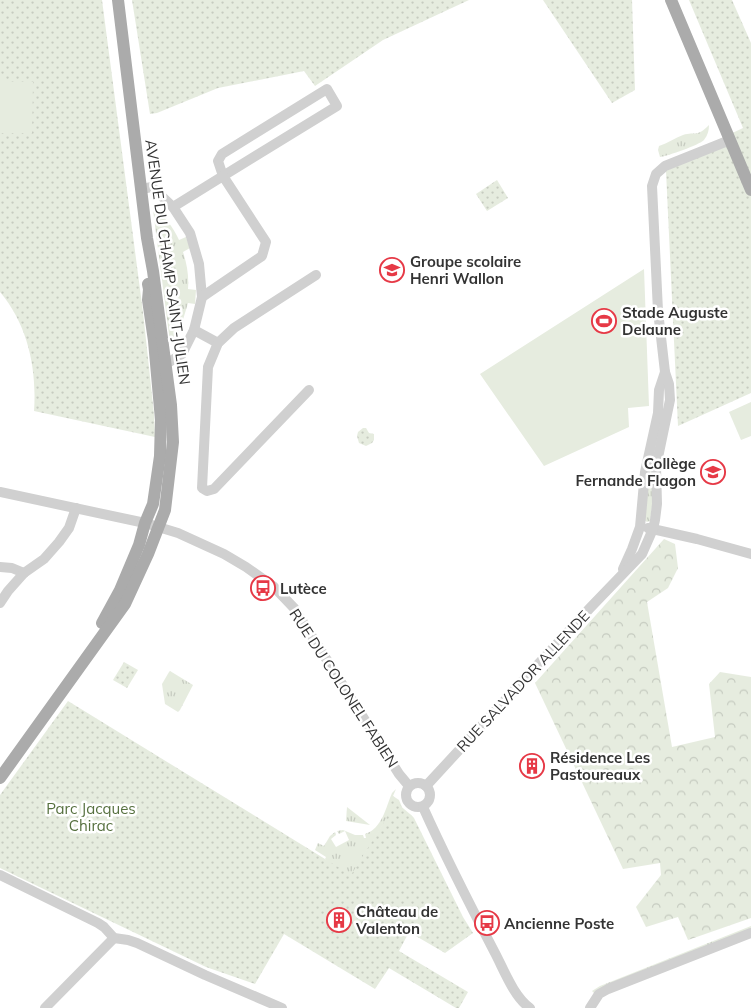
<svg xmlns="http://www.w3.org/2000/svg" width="751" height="1008" font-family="Mulish,sans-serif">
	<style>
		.grass { fill: url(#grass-tufts) }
		.forest { fill: url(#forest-crowns) }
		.park { fill: url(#park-dots) }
		.pitch { fill: #e6ecdf }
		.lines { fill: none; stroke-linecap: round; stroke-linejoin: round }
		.minor { stroke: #d0d0d0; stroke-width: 10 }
		.major { stroke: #ababab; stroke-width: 12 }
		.labels { text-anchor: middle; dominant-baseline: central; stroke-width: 5; stroke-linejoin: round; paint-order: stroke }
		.poi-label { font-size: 15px; font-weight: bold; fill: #333; stroke: #fff; text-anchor: start }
		.street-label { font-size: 15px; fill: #333; stroke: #fff }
		.park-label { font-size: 15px; fill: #56703f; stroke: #fff }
	</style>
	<defs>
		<pattern id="grass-tufts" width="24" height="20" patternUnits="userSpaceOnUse" patternTransform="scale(1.25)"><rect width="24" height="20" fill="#e6ecdf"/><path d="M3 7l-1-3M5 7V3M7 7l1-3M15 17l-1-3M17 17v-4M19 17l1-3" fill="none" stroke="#c6cbc0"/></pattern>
		<pattern id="forest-crowns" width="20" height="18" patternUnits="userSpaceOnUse" patternTransform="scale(1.25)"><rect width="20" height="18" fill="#e6ecdf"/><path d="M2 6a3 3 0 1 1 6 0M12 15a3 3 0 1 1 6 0" fill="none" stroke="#c6cbc0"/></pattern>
		<pattern id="park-dots" width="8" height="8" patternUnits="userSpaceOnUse" patternTransform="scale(1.25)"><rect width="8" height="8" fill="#e6ecdf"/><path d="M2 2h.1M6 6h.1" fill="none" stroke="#c6cbc0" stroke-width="1.8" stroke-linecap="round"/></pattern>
	</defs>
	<rect width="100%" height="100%" fill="#fff"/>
	<g class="grass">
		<path d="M709,125C709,130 708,135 704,140C699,145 668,156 660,157L658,150L659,146C668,143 675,138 683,135C696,131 696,138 709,125Z"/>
		<path d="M155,208C165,217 173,227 179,240L186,237L190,248L183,252C187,264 189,276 188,289L196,290L195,304L188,303C184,317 180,330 173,343L170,342L153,210Z"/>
		<path d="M653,445L654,492L650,521L647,522L644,520L645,500Z"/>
		<path d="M170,671L193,685L180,710L178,712L165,704L162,684L169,672Z"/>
		<path d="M396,789L393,796L399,800L402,807L386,820L351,876L316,857L317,855L327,861L325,859L326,857L315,850L318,843L324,846L330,836L335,832L336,835L331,839L336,847L349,840L345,831L339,834L337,831L343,830L355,835H363L364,838H366L365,834C382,829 386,807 392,793Z"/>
		<path d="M347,807L370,825L346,821Z"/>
		<path d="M751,926V930L595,994L592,991L600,986Z"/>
	</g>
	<path class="forest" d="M664,539L675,544L678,568L668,588L647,602L672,747L715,737L709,684L720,672L751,677V918L688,940L678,917L646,927L636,907L661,875L660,863L623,869L535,683Z"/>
	<g class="park">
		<path d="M0,0H102L143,312L154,414L155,437L34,411C37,369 28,325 0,292Z"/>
		<path d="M132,0H469L383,40L315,86L304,71L218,88L157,113L150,114Z"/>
		<path d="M543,0H632L635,90L612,103Z"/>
		<path d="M689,0H732L751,43V393L678,426L666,171L707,145L743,128Z"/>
		<path d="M497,180L508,198L487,211L476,194Z"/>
		<path d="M363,428H366L369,433L374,434V440L372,443L366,446L359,443L357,436L358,432Z"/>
		<path d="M124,662L138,670L127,688L113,680Z"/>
		<path d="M68,701L351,875L386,819L393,796C398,800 399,805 404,809C407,812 411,814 414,818L463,917L473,933L445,953L409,932L399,951L468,992L459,1008H456L389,968L375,989L284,934L255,984L206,967L0,868V795Z"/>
	</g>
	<g class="pitch">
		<path d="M0,80H7L9,82H33L32,133H0Z"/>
		<path d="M644,269L649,406L628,408L629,427L544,466L480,374Z"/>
		<path d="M751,402V436L741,440L729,412Z"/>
	</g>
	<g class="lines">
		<g class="minor">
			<path d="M327,89L337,106L223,176L218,161L222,154Z"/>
			<path d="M141,189L152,187L173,207L190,233L199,264L202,297L194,330L182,354L166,364"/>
			<path d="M173,207L223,176L266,242L262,256L202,297"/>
			<path d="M194,330L218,343"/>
			<path d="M309,390L214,489L207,491L202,488L208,367L218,343L234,328L316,275"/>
			<path d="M0,492L145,523L178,533L224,554L246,567L273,586L294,608L399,774L409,786"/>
			<path d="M648,528L697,539L751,554"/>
			<path d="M0,567L12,568L24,573"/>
			<path d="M623,569L632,549L640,527L645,472L658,413L659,390L665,372"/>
			<path d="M0,603L8,591L24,573L44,559L59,542L69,528L76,508"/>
			<circle cx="418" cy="795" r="12"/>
			<path d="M426,786L590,608L642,554L653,529L655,520L657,504L656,467L670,400L669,384L665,372L658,311L652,186L656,174L665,166L730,140"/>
			<path d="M423,807C445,856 470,905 495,953C504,970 514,997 530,1008"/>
			<path d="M0,875L98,923L104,927L114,938L128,940L137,943L205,975L282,1008"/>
			<path d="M45,1008L114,938"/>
			<path d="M590,1008L599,994L608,989L751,933"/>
		</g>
		<g class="major">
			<path d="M671,0L751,190"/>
			<path d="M102,623L120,590L139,545L145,523L153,504L160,456L161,420L154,341L148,300L149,289L148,284"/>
			<path d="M0,778L125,604L148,554L165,510L173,442L171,405L153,271L147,238L118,0"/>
		</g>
	</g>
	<defs>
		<symbol id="school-ring" viewBox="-11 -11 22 22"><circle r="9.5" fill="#fff" stroke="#e63946" stroke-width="1.5"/><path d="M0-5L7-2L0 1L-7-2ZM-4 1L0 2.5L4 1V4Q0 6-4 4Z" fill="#e63946"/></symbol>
		<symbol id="stadium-ring" viewBox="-11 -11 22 22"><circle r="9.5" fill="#fff" stroke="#e63946" stroke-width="1.5"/><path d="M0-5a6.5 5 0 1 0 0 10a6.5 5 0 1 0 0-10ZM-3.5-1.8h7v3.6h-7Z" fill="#e63946"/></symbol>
		<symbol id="bus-ring" viewBox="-11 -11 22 22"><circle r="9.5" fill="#fff" stroke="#e63946" stroke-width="1.5"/><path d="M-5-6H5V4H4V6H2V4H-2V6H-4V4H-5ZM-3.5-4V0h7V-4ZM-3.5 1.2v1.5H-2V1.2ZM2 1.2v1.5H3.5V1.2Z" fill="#e63946"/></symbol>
		<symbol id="building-ring" viewBox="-11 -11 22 22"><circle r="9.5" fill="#fff" stroke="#e63946" stroke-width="1.5"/><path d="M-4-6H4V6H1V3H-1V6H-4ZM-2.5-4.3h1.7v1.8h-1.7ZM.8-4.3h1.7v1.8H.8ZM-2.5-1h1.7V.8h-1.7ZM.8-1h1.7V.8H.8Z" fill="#e63946"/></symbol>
	</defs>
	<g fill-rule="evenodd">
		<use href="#school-ring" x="378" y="256" width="28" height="28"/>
		<use href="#stadium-ring" x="590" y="307" width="28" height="28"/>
		<use href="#school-ring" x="699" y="458" width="28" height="28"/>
		<use href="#bus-ring" x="249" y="574" width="28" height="28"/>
		<use href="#building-ring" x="518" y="752" width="28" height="28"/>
		<use href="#building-ring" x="325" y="906" width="28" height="28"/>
		<use href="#bus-ring" x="473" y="909" width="28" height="28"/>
	</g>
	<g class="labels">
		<g class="poi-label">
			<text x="410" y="261">Groupe scolaire<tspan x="410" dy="17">Henri Wallon</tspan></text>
			<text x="622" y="312">Stade Auguste<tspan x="622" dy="17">Delaune</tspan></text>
			<text x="696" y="463" text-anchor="end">Collège<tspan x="696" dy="17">Fernande Flagon</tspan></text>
			<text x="280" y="588">Lutèce</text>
			<text x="550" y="757">Résidence Les<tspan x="550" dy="17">Pastoureaux</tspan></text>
			<text x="356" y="911">Château de<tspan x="356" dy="17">Valenton</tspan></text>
			<text x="504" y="923">Ancienne Poste</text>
		</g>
		<g class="street-label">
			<text transform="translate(168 262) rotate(82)">AVENUE DU CHAMP SAINT-JULIEN</text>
			<text transform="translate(523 681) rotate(-47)">RUE SALVADOR ALLENDE</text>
			<text transform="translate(344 688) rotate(57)">RUE DU COLONEL FABIEN</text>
		</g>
		<g class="park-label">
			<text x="91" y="808">Parc Jacques<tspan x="91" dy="17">Chirac</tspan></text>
		</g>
	</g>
</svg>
